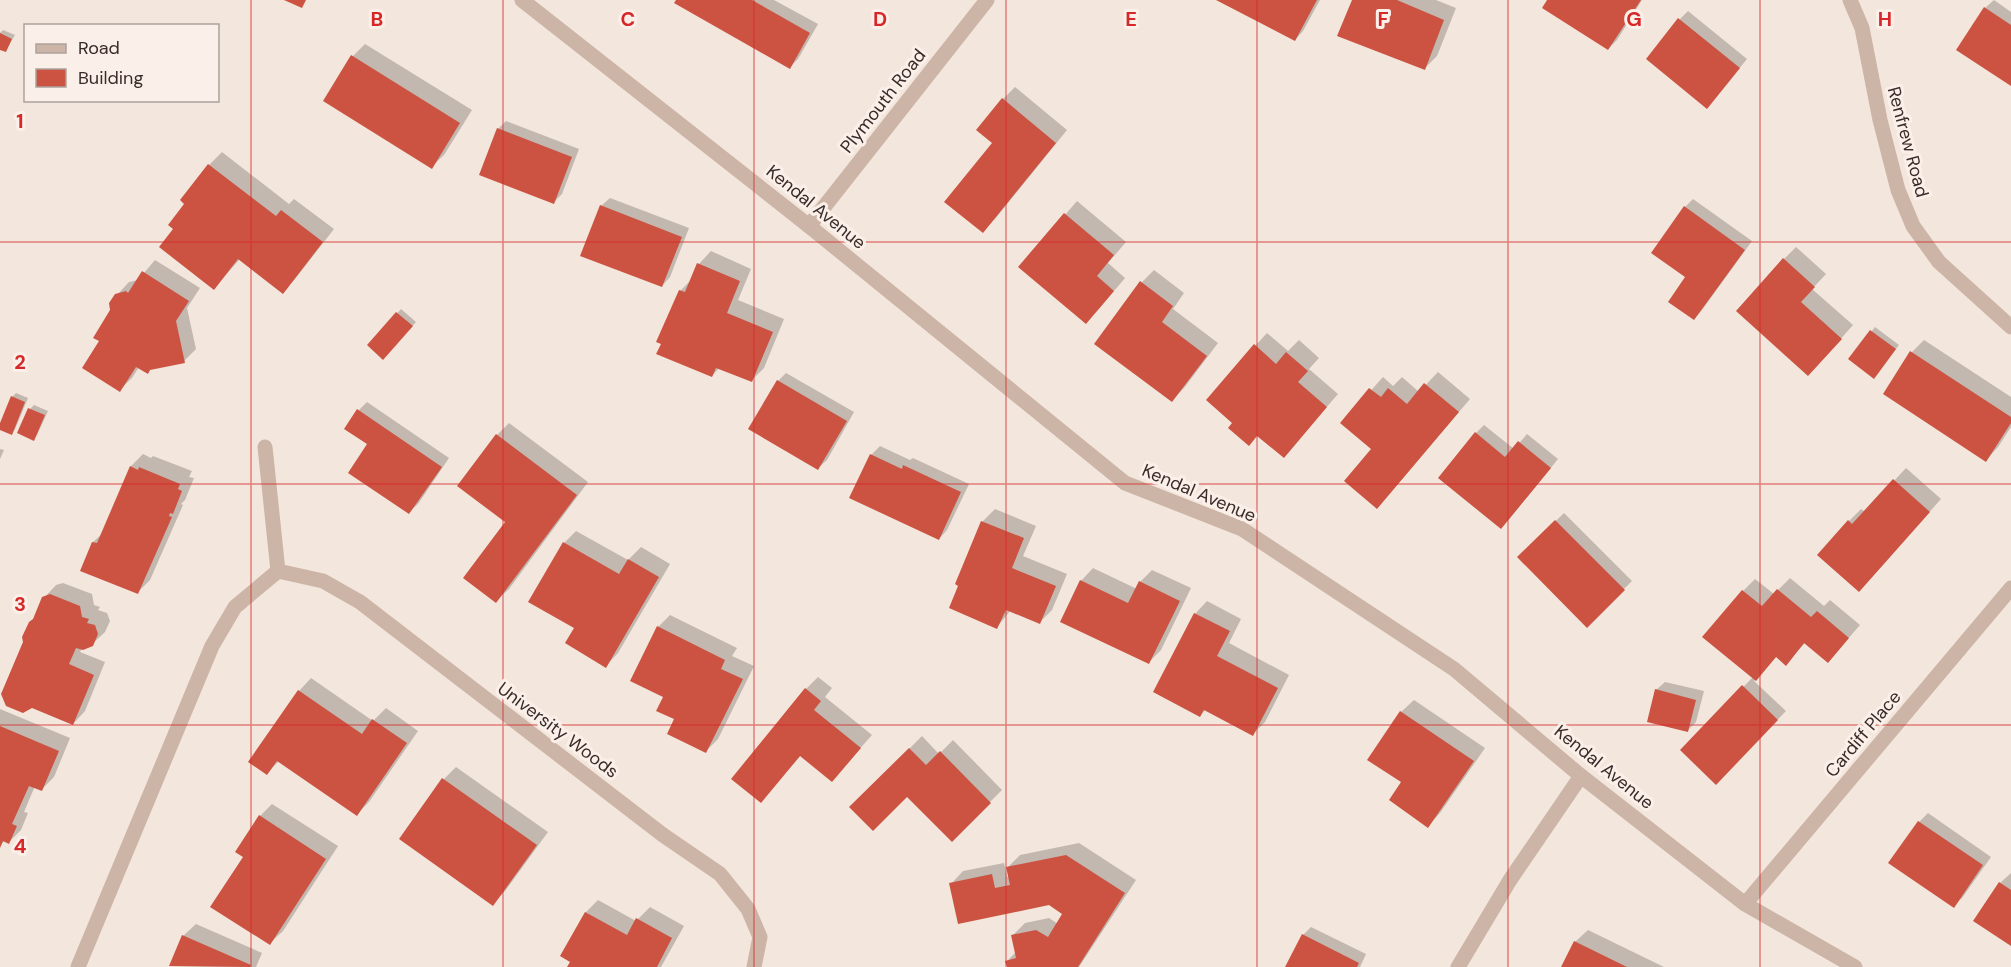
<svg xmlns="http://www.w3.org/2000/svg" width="2011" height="967" font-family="'DM Sans',sans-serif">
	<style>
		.shadow { fill: #0003 }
		.building { fill: #cc5342 }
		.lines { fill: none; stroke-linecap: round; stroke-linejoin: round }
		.minor { stroke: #ccb4a7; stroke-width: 15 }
		.grid { fill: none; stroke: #d62828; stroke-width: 1.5; stroke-opacity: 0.55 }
		.labels { text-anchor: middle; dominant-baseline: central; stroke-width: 6; stroke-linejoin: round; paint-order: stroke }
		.street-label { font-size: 18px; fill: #392b28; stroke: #fbf0e9 }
		.grid-label { font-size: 20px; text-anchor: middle; font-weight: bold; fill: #d62828; stroke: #fbf0e9; stroke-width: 6; stroke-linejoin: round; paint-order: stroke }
	</style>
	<rect width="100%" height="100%" fill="#f3e6dc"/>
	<g class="shadow">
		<path d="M677,0H774L818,24L798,59L790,67Z"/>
		<path d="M1221,0H1320L1303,31L1295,40Z"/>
		<path d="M1353,0H1436L1456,8L1437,56L1424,69Z"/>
		<path d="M1548,0H1642L1617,40L1608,49Z"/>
		<path d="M1994,0L2011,12V84L1985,8Z"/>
		<path d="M1688,11L1747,59L1715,98L1680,19Z"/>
		<path d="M3,30L15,35L5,51L0,48V33Z"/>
		<path d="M365,44L472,110L444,155L431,167L325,101L353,56Z"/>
		<path d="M1015,87L1067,130L995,219L982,231L1003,99Z"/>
		<path d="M506,121L579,149L562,194L554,202L498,129Z"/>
		<path d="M222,152L289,204L294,199L334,229L295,279L283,292L240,259L214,288L186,204L182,200L209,165Z"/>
		<path d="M610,198L689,228L670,277L662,286L601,206Z"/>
		<path d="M1693,199L1752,241L1702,310L1694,319L1687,277L1685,207Z"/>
		<path d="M1077,201L1126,242L1108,263L1125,278L1098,310L1020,267Z"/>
		<path d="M1796,247L1826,274L1812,289L1853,325L1821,361L1784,259Z"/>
		<path d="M711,251L751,269L738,300L784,319L764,368L751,381L720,367L712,376L680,291L693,278L699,264Z"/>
		<path d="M155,260L200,288L187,308L196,349L184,361L139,367L132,378L119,390L101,341L117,295L129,282L138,280Z"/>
		<path d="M1154,270L1184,293L1173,309L1218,343L1184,388L1172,400L1142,282Z"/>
		<path d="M401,309L416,322L383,358L369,345Z"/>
		<path d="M1875,327L1899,345L1878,373L1850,359Z"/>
		<path d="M1267,333L1288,351L1299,340L1319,358L1309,369L1338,394L1284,456L1258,434L1235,423L1255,346Z"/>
		<path d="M1924,340L2011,397V427L1998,447L1986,460L1885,394L1912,352Z"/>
		<path d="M1438,372L1470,399L1389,494L1373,449L1342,423L1383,377L1393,386L1402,377L1419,392Z"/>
		<path d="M786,373L854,412L827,460L818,468L778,381Z"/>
		<path d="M16,393L28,398L15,429L12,433L0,429V427L12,397Z"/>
		<path d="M367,402L449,458L418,504L409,512L369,444L359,410Z"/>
		<path d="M34,405L48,411L37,435L33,439L30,409Z"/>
		<path d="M509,423L588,482L509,589L496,601L507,522L497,435Z"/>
		<path d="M1484,425L1514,449L1527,434L1558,459L1509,519L1476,433Z"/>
		<path d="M880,446L910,460L913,458L969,484L947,530L939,539L871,455Z"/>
		<path d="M0,449L4,450L0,459Z"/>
		<path d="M143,454L151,458L153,456L192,471L189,477L194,478L185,500L181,504L183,505L150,580L137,593L93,542L103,533L131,466Z"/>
		<path d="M1906,468L1941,499L1871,578L1849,521L1861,509L1865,512Z"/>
		<path d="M995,509L1036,526L1023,556L1067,574L1052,610L1040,622L1011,610L997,627L960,585L957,583L983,521Z"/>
		<path d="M1564,513L1632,581L1587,626L1519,557Z"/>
		<path d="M576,531L628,560L641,547L670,564L618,653L606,666L576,628L564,543Z"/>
		<path d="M1093,568L1137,589L1140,582L1152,570L1191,588L1161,650L1149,662L1081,581Z"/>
		<path d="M1790,578L1824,606L1830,600L1860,625L1840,648L1805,643L1786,664L1777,656L1754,681L1786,711L1716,783L1682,750L1753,677L1743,591L1755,579L1774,594Z"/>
		<path d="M63,583L92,594L94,605L100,607L98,610L107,613L110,621L105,632L92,644L82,648L80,652L105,662L85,711L73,724L36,617L44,598L56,585Z"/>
		<path d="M1207,601L1241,619L1229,643L1289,675L1265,722L1253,734L1205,710L1200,715L1195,614Z"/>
		<path d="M670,615L737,648L732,656L754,666L718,739L706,751L676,719L665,696L658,627Z"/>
		<path d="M818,677L832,688L825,697L872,735L832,780L801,755L761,801L806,689Z"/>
		<path d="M311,678L373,721L386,708L418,731L369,802L357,814L279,761L267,773L250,762L299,691Z"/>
		<path d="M1665,682L1704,691L1696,722L1688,730L1656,690Z"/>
		<path d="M1414,700L1485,748L1440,813L1428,826L1403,782L1401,712Z"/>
		<path d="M0,709L70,738L54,777L42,789L35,786L24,812L28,813L21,830L9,842L5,840L0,846Z"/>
		<path d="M922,736L939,754L953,740L1002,790L952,840L908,795L851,807Z"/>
		<path d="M456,767L548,832L505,891L493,904L401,838L444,779Z"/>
		<path d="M272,804L338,846L283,931L270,943L245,856L260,816Z"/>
		<path d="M1928,813L1991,857L1962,898L1953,906L1891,863L1919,822Z"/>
		<path d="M1079,843L1136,880L1079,967H1008L1007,961L1016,952L1013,935L1025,923L1049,918L1058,924L1064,914L1049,904L951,884L963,871L1004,863L1007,877L1010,876L1008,867L1020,855Z"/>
		<path d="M2011,873V944L2000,883Z"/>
		<path d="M598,900L636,921L650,907L684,926L661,967H569L586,912Z"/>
		<path d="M196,924L262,953L256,967L171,966L183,936Z"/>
		<path d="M1311,927L1366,954L1360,967H1287L1303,935Z"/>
		<path d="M1588,930L1664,967H1563L1575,942Z"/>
	</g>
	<g class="building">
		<path d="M284,0H306L302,8Z"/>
		<path d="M676,0H752L810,33L790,69L674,3Z"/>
		<path d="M1216,0H1317L1295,41Z"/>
		<path d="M1352,0H1397L1444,20L1425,70L1337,36Z"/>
		<path d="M1547,0H1641L1608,50L1542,8Z"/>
		<path d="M1984,7L2011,25V86L1956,50Z"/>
		<path d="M1678,18L1740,68L1707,109L1646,59Z"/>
		<path d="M0,33L12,39L6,52L0,50Z"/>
		<path d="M351,55L460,123L432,169L323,101Z"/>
		<path d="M1002,98L1056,143L983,233L944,202L992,143L976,130Z"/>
		<path d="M497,128L572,157L554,204L479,175Z"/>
		<path d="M208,164L276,216L281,210L323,242L283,294L238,259L214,290L159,247L173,229L168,225L184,204L180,200Z"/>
		<path d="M600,205L682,237L662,287L580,256Z"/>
		<path d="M1684,206L1745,250L1694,320L1668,302L1685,277L1651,253Z"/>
		<path d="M1064,213L1114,255L1097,276L1114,291L1086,324L1018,267Z"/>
		<path d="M1783,258L1815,287L1801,302L1842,339L1808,376L1736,311Z"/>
		<path d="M697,263L740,281L727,313L773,332L752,382L716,368L712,377L656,354L661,344L656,342L679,290L685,292Z"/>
		<path d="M142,271L189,301L176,321L185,363L150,370L148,374L136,367L120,392L82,368L99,341L93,338L110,310L109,303L115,294L126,291L128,293Z"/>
		<path d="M1140,281L1173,306L1162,322L1207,356L1172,402L1094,344Z"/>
		<path d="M396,312L413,326L383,360L367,345Z"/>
		<path d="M1870,330L1896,349L1874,379L1848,359Z"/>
		<path d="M1254,344L1276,364L1286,352L1308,371L1298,382L1327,407L1284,458L1257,436L1249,446L1228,428L1232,423L1206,400Z"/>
		<path d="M1910,351L2011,417V423L1986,462L1883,394Z"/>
		<path d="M777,380L847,421L818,470L748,429Z"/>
		<path d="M1424,383L1459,412L1377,509L1344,481L1371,449L1340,423L1369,388L1381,397L1388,388L1407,404Z"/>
		<path d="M11,396L25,402L12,435L0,430V423Z"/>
		<path d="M28,408L45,415L34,441L17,433Z"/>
		<path d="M357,409L442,467L409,514L348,473L367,444L344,429Z"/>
		<path d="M1475,432L1505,457L1518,441L1551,468L1501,529L1438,478Z"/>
		<path d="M496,434L577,495L496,603L463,578L505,522L457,486Z"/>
		<path d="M870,454L902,469L903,465L961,492L939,540L849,498Z"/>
		<path d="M130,466L138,470L139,467L180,484L178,489L182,491L173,514L170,513L169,516L172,517L138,594L80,571L92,542L97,543Z"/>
		<path d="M1893,479L1930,512L1859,592L1817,555L1848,520L1852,524Z"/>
		<path d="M1555,520L1625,590L1587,628L1517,557Z"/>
		<path d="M981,521L1024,538L1012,568L1056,586L1040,624L1006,610L997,629L949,608L958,586L955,584Z"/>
		<path d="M563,542L619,574L628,559L659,577L606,668L565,643L574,628L528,602Z"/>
		<path d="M1080,580L1128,603L1139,581L1180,601L1149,664L1060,622Z"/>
		<path d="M1777,589L1811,617L1817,611L1849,638L1828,663L1804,643L1786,666L1776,657L1756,681L1702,637L1742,590L1762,606Z"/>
		<path d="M50,594L80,606L82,617L89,619L87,623L95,625L98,634L93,646L83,650L76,648L69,664L94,675L73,725L32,708L23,713L6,706L1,694L23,642L22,637L29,622L33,619L42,597Z"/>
		<path d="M1194,613L1230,631L1217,656L1278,688L1253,736L1204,710L1200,717L1153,692Z"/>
		<path d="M657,626L725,660L721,669L743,679L706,753L667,734L674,719L656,711L663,697L630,681Z"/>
		<path d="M1742,685L1778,720L1716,785L1680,750Z"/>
		<path d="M805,688L821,701L814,710L861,748L832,782L800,756L761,803L731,779Z"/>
		<path d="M1655,689L1696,700L1688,732L1647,722Z"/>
		<path d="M298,690L362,734L372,719L407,743L357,816L277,761L267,775L248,762Z"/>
		<path d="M1400,711L1474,761L1428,828L1389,800L1401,782L1367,760Z"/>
		<path d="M0,726L59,751L42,791L29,786L12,824L17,826L9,844L3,841L0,848Z"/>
		<path d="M909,748L926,765L940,751L991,803L952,842L907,797L873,831L849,807Z"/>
		<path d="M442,778L537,845L493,906L399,839Z"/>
		<path d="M259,815L326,859L270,945L210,907L243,857L235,852Z"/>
		<path d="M1918,821L1983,865L1954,908L1888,863Z"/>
		<path d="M1066,855L1125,893L1078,967H1007L1005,961L1016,958L1011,935L1036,930L1048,937L1062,914L1049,905L958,924L949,883L992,874L995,888L1010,885L1006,867Z"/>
		<path d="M1999,882L2011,890V946L1973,921Z"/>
		<path d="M585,912L627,935L636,918L672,938L657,967H567L570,962L560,956Z"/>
		<path d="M1302,934L1359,963L1357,967H1285Z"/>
		<path d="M182,935L251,965L250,967L169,966Z"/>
		<path d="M1574,941L1627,967H1561Z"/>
	</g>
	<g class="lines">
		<g class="minor">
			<path d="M522,0L809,226L1125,483L1242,529L1454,669L1581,776L1745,904L1855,967"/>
			<path d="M1850,0L1862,28L1880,120L1898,190L1913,226L1939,262L2011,327"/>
			<path d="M809,226L987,0"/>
			<path d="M265,447L278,571"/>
			<path d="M1745,904L2011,588"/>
			<path d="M78,967L212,646L235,607L278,571L323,581L360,602L663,835L720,874L748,909L760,937L754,967"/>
			<path d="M1458,967L1510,880L1581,776"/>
		</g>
	</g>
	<path class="grid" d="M251,0V967M503,0V967M754,0V967M1006,0V967M1257,0V967M1508,0V967M1760,0V967M0,242H2011M0,484H2011M0,725H2011"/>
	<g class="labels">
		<g class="street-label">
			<text transform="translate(883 101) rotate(-52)">Plymouth Road</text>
			<text transform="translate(1908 142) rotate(75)">Renfrew Road</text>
			<text transform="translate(816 207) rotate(39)">Kendal Avenue</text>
			<text transform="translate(1199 493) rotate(23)">Kendal Avenue</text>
			<text transform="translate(558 730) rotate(37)">University Woods</text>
			<text transform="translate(1863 734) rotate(-50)">Cardiff Place</text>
			<text transform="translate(1604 767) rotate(39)">Kendal Avenue</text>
		</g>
	</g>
	<g class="grid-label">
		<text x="377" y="26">B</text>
		<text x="628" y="26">C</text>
		<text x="880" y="26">D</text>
		<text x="1131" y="26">E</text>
		<text x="1383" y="26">F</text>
		<text x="1634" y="26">G</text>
		<text x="1885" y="26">H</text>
		<text x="20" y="128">1</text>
		<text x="20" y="369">2</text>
		<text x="20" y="611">3</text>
		<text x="20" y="853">4</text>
	</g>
	<rect x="24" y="24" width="195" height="78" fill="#fbf0e9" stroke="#ada19c" stroke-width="1.5"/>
	<rect x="36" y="44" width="30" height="9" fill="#ccb4a7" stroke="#ada19c" stroke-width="1.5"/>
	<text x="78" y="54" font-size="18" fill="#392b28">Road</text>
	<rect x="36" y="69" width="30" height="18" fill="#cc5342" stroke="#ada19c" stroke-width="1.5"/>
	<text x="78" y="84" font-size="18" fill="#392b28">Building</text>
</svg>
